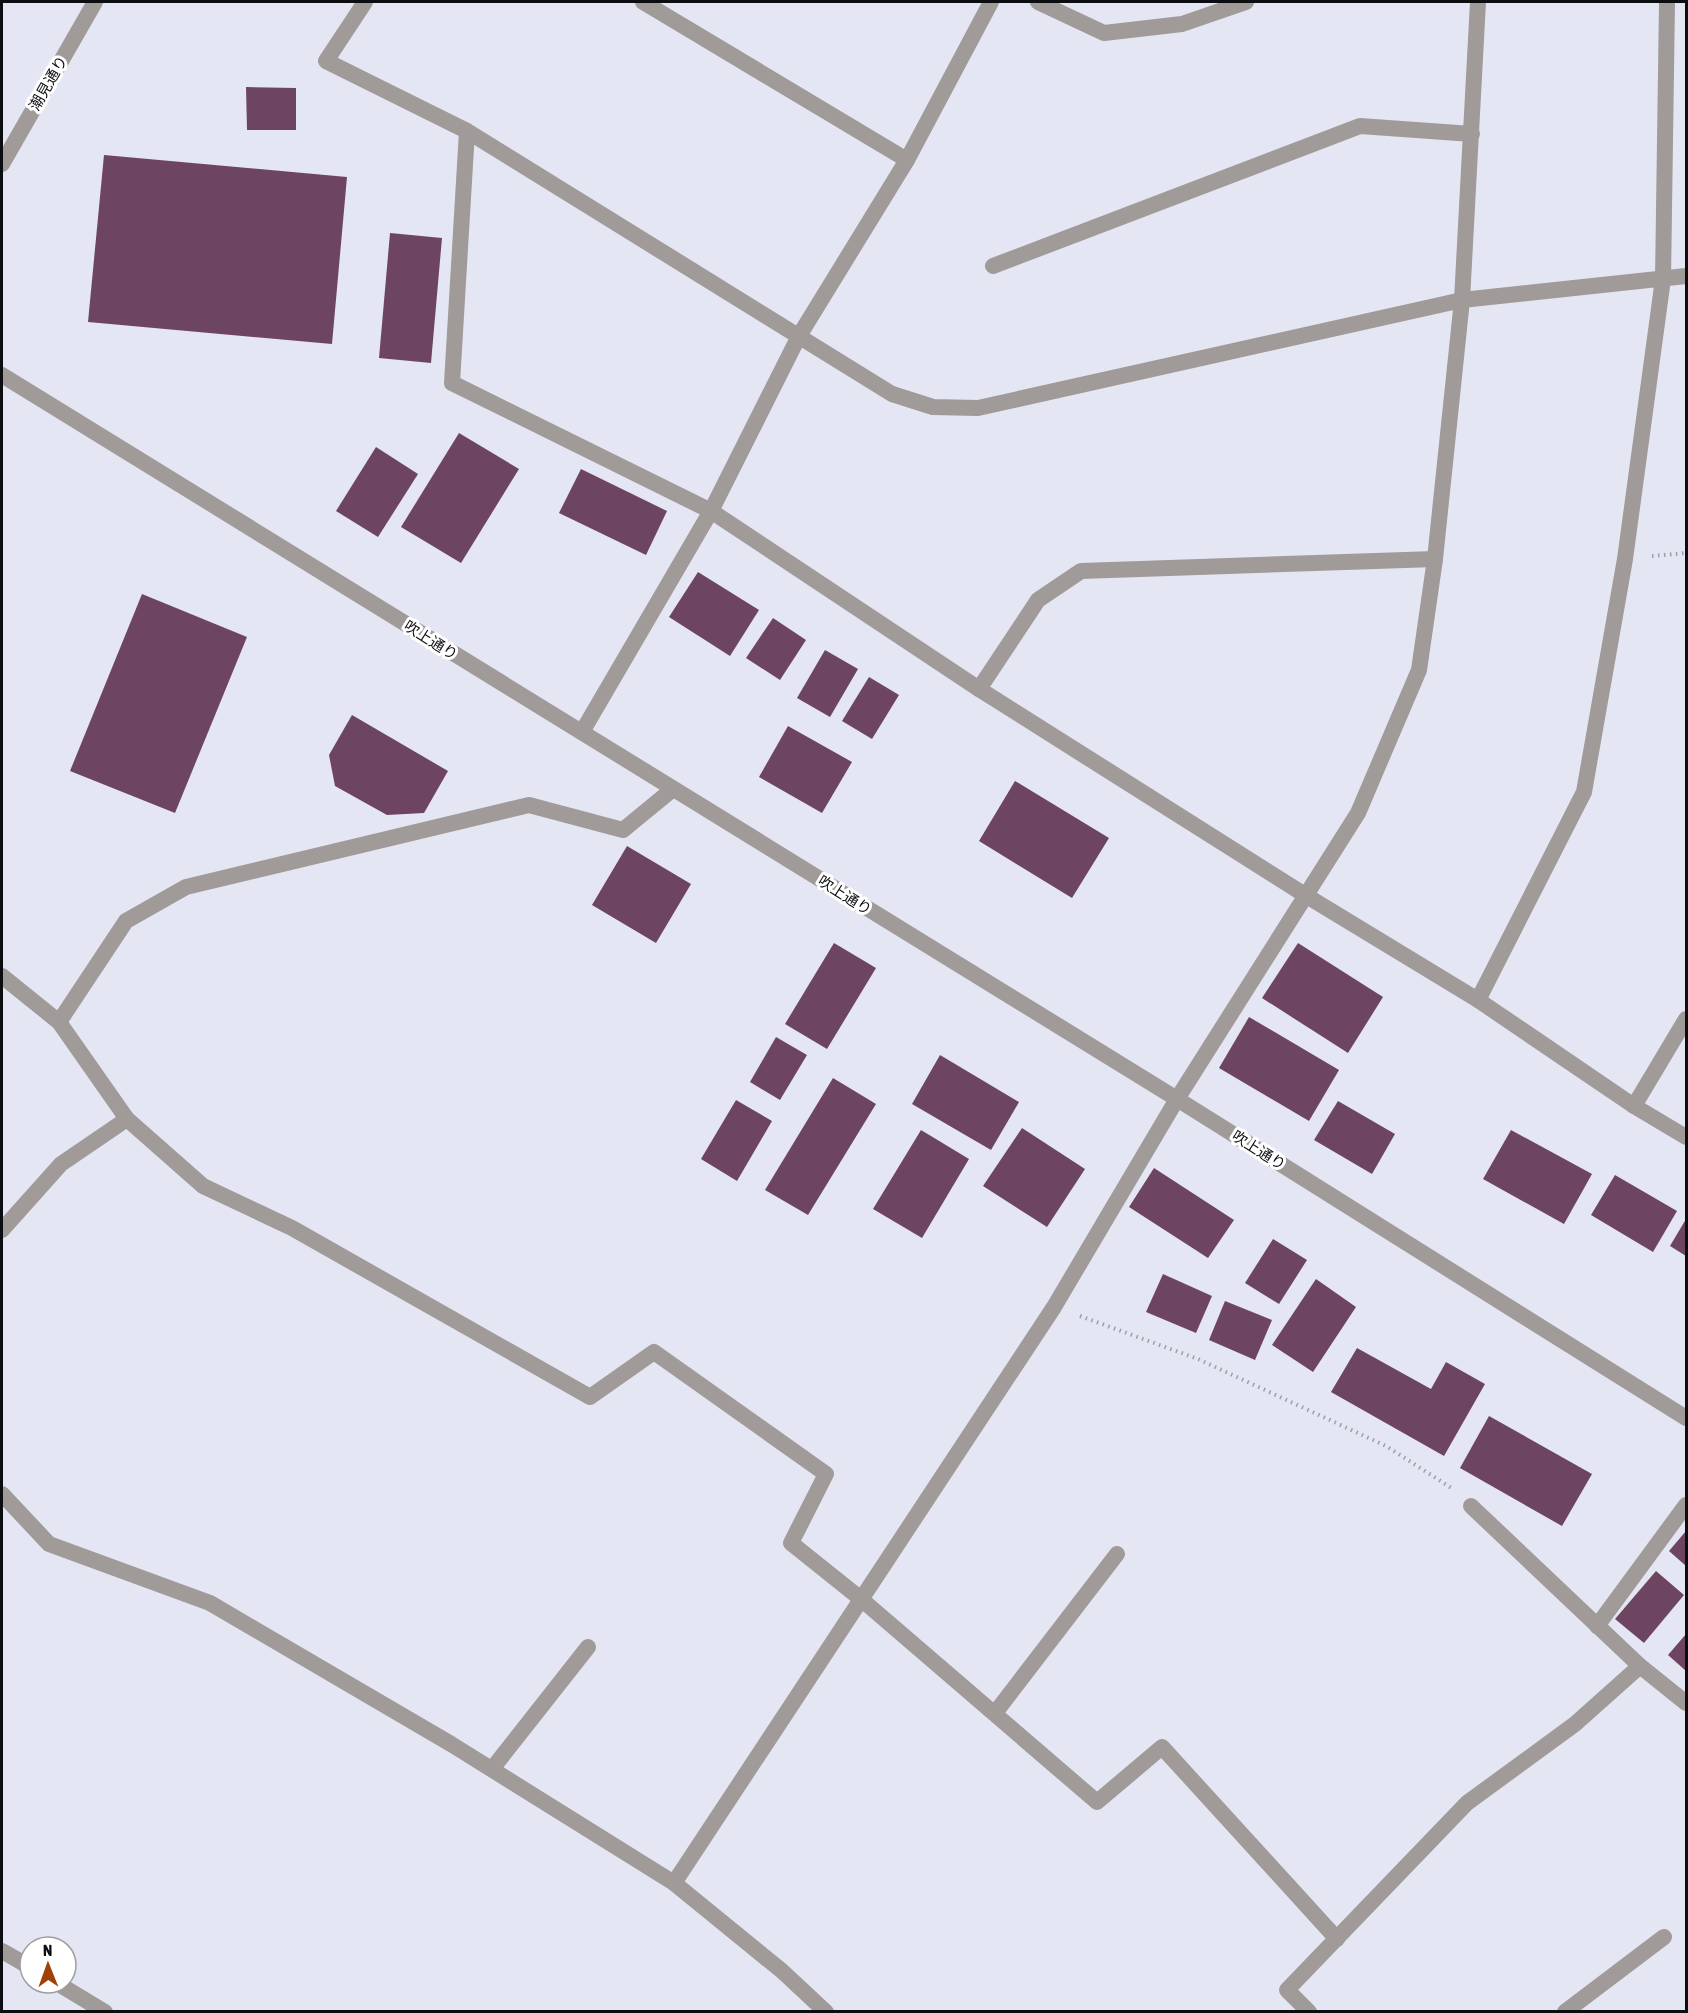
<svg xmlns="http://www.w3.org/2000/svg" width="1688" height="2013" font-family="'Asap Condensed','Noto Sans JP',sans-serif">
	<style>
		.building { fill: #6e4560 }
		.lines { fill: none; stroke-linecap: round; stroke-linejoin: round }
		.path { stroke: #9c9fa8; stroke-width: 4; stroke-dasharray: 1.5 4.5; stroke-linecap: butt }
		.minor { stroke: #a09a99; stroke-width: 16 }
		.tertiary { stroke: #a09a99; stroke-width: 16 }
		.labels { text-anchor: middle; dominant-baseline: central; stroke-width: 6; stroke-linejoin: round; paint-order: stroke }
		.street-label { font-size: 15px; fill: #0c0d11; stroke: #fff }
	</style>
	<rect width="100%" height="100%" fill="#e4e7f3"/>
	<g class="building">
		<path d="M246,87L296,88V130H247Z"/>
		<path d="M104,155L347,177L332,344L88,322Z"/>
		<path d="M390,233L442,238L431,363L379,358Z"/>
		<path d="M459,433L519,469L461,563L401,527Z"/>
		<path d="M376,447L418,474L378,537L336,511Z"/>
		<path d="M581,469L667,511L646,555L559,513Z"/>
		<path d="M698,572L759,610L730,656L669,617Z"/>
		<path d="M142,594L247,637L175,813L70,771Z"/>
		<path d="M773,618L806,640L780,680L746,658Z"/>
		<path d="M825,650L858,669L830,717L797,698Z"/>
		<path d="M869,677L899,695L872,739L842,721Z"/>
		<path d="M352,715L448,771L424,813L387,815L335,786L329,755Z"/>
		<path d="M788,726L852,762L822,813L759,777Z"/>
		<path d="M1015,781L1109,838L1072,898L979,841Z"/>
		<path d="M627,846L691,884L656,943L592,905Z"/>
		<path d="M834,943L876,968L827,1049L785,1024Z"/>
		<path d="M1298,943L1383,997L1348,1053L1262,998Z"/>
		<path d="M1249,1017L1339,1070L1309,1121L1219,1068Z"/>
		<path d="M776,1037L807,1055L780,1100L750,1082Z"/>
		<path d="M940,1055L1019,1102L991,1150L912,1104Z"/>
		<path d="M833,1078L876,1104L808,1215L765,1190Z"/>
		<path d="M736,1100L772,1121L737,1181L701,1159Z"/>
		<path d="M1338,1101L1395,1134L1372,1174L1314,1140Z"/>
		<path d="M1022,1128L1085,1169L1047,1227L983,1186Z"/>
		<path d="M921,1130L969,1159L922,1238L873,1209Z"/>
		<path d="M1511,1130L1592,1174L1564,1224L1483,1179Z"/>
		<path d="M1154,1168L1234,1220L1208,1258L1129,1207Z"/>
		<path d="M1615,1175L1677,1211L1653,1252L1591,1215Z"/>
		<path d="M1686,1219V1256L1670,1246Z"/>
		<path d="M1273,1239L1307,1260L1279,1304L1245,1283Z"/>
		<path d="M1163,1274L1212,1296L1196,1333L1146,1312Z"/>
		<path d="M1316,1279L1356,1307L1313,1372L1272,1345Z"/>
		<path d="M1225,1301L1272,1320L1255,1360L1209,1340Z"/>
		<path d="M1357,1348L1431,1389L1446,1362L1485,1384L1444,1456L1331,1392Z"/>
		<path d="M1489,1416L1592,1474L1562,1526L1460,1468Z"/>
		<path d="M1686,1531V1566L1669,1551Z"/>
		<path d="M1656,1571L1684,1595L1644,1643L1615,1619Z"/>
		<path d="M1686,1634V1671L1668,1655Z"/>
	</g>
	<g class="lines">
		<g class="path">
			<path d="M1652,556L1686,553"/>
			<path d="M1080,1316L1198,1359L1386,1446L1453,1489"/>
		</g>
		<g class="minor">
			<path d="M365,2L326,61L467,131L892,394L933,407L978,408L1462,300L1686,276"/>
			<path d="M643,2L907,160"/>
			<path d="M1038,2L1104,33L1182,24L1246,2"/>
			<path d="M467,131L452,383L711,511L979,689L1305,895L1478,1000L1634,1106L1686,1137"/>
			<path d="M993,266L1360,126L1472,134"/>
			<path d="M979,689L1038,600L1081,571L1435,559"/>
			<path d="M582,732L711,511L799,336L907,160L991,2"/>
			<path d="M2,976L59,1022L127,1119L203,1186L292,1228L590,1397L654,1352L826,1474L791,1543L861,1599L1097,1802L1162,1747L1337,1939"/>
			<path d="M1478,1000L1584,792L1625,559L1663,279L1667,2"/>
			<path d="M59,1022L126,921L186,887L529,805L623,830L673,789"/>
			<path d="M1634,1106L1686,1019"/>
			<path d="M2,1230L61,1164L127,1119"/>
			<path d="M2,1494L49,1544L210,1603L451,1744L674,1883L782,1971L826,2012"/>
			<path d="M1471,1506L1640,1666L1686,1703"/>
			<path d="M1597,1626L1686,1505"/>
			<path d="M995,1713L1117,1554"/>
			<path d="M492,1769L588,1647"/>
			<path d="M674,1883L1054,1307L1177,1099L1358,813L1419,670L1435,559L1462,300L1478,2"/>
			<path d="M2,1951L30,1967"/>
			<path d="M57,1983L105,2012"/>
			<path d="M1309,2012L1287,1990L1467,1803L1575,1724L1640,1666"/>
			<path d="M1565,2012L1664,1937"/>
		</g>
		<g class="tertiary">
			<path d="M2,164L95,2"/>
			<path d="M2,375L1177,1099L1686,1418"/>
		</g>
	</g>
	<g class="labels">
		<g class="street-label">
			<text transform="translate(48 83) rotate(-60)">潮見通り</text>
			<text transform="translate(431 640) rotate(32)">吹上通り</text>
			<text transform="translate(845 895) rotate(32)">吹上通り</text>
			<text transform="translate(1259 1150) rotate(32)">吹上通り</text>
		</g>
	</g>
	<rect width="1688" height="2013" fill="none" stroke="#0c0d11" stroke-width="6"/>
	<g transform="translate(48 1965) rotate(359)"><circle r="28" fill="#ffffff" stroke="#9e9ea0" stroke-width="1.5"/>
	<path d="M0-4.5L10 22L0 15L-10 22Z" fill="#a23f07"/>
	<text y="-9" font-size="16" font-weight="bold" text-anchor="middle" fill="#0c0d11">N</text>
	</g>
</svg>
